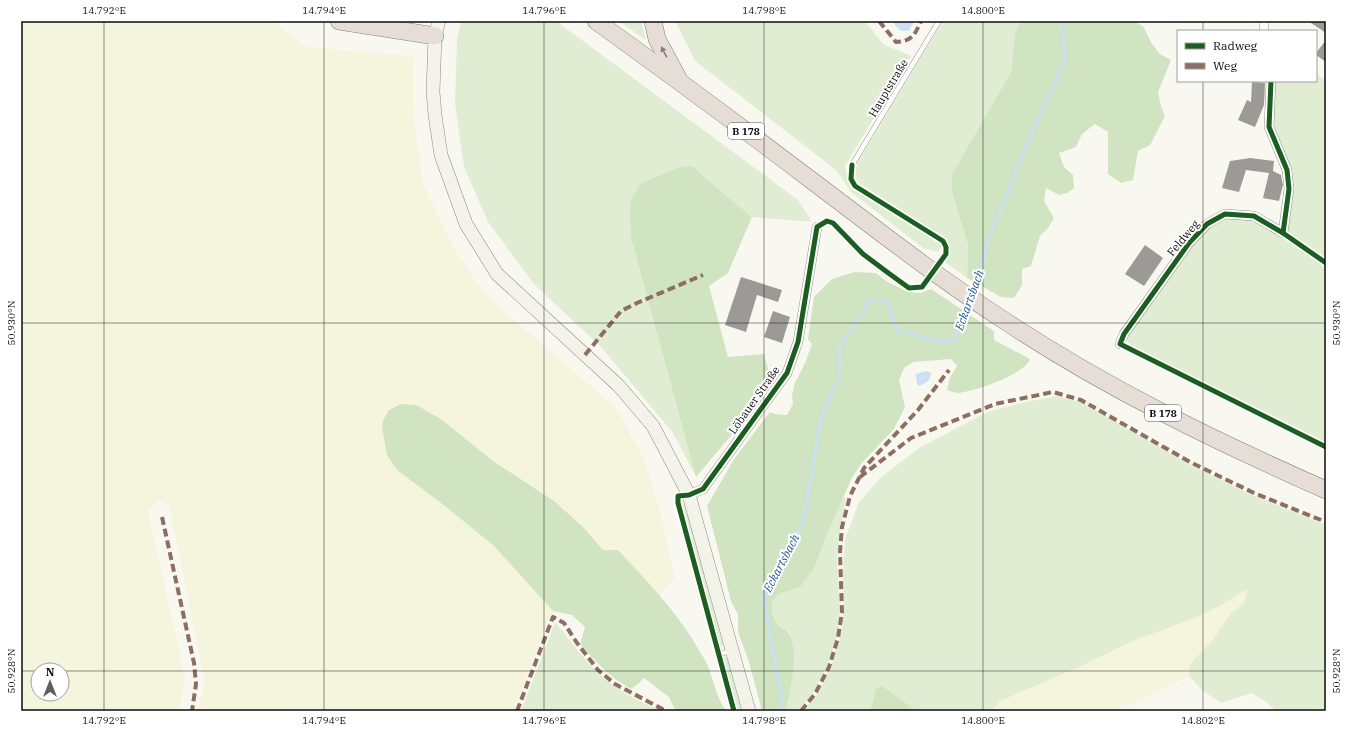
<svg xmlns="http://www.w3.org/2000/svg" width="1347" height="732" font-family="'IBM Plex Serif',serif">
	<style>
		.farmland { fill: #f5f4dd; fill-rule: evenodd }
		.green { fill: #e1edd2 }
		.forest { fill: #d1e4c1 }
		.water { fill: #c9e1f0 }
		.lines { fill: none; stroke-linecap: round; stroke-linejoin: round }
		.stream { stroke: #c9e1f0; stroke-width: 3 }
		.building { fill: #9c9a96 }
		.lane-casing { stroke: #93928f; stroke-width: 5.5 }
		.street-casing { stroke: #93928f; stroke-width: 10 }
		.secondary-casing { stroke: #898985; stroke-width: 14 }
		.highway-casing { stroke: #80807c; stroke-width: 18 }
		.lane { stroke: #fefefd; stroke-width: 4.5 }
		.street { stroke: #fefefd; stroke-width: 9 }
		.secondary { stroke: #f3f3e9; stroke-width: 13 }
		.highway { stroke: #e6ded6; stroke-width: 17 }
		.quiet { stroke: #8d6e63; stroke-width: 4; stroke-dasharray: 8 4; stroke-linecap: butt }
		.cycleway-casing { stroke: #fff; stroke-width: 8 }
		.cycleway { stroke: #1b5e20; stroke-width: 5 }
		.oneway { fill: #84807b }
		.ticks { fill: none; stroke: #0c0c0c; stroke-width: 1; stroke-opacity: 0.45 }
		.labels { text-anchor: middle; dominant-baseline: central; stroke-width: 4; stroke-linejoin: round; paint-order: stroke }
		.shield { fill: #fff; stroke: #555; stroke-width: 1 }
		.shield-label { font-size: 10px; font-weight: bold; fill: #0c0c0c }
		.street-label { font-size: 11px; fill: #0c0c0c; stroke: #fff }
		.water-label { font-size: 12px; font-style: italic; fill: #215a91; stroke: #fff }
		.neatline { fill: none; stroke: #0c0c0c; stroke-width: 1.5 }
		.ticks-label { font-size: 10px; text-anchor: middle; fill: #0c0c0c }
	</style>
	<rect width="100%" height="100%" fill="#f9f8f0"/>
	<g class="farmland">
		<path d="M21,21H272L307,47L413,56L414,122L423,183L452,245L485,295L616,408L645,462L661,515L675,577L660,596L618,550H604L584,528L554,501L493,461L387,455L397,470L445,506L494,546L553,611L513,711H198L205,681L169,505L159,500L148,511L185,678L179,711H21ZM38,670H62V694H38Z"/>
		<path d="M1248,588L1244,603L1232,612L1212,641L1190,664L1189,676L1116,711H991L1000,701L1079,667L1135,640L1198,617L1225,603Z"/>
	</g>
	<g class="green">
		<path d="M461,21H556L798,200L812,222L752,217L703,176L693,166L631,238L696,477L673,433L602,348L534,284L488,222L464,167L455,103L457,38Z"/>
		<path d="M619,21H641L646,40Z"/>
		<path d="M675,21H865L883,44L911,56L845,166L849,182L853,187L942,246L938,252L923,248L851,192L836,170L695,61Z"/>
		<path d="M943,21H1020L1015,34L1011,72L952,174V193L968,245L967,278L945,262C951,252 951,248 944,240L861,184L855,178L857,163Z"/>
		<path d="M1316,73L1326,81V260L1286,232L1291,192L1274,133L1272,114L1275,81H1316Z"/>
		<path d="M1229,217H1246L1268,228L1326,267V442L1170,365L1128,343L1127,336L1199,236L1216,222Z"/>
		<path d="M1056,396L1081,402L1191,465L1252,495L1326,525V711H1276L1265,701L1251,693L1221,703L1202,690L1189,676L1190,664L1212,641L1232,612L1244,603L1247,589L1225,603L1198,617L1135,640L1079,667L1000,701L991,711H917L882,686L876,688L870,711H804L818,693L833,661L841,634L844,612L843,576L845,539L859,502L880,478L919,448L987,412L1021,403Z"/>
		<path d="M843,497L846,499L840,530L837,557L840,611L837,637L827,666L812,694L798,711H788L787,706L793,662L790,633C777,624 772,619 772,602L779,594L800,586L827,534Z"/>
		<path d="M681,501L687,508L723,644V646L719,649L680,503Z"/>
		<path d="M555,622C570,640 588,665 606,680C622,693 642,702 660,711H521Z"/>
		<path d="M723,656L726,657L728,660L742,711H737L721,658Z"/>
	</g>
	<g class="forest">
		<path d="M1020,21H1134L1143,26L1152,44L1160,54L1171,60L1158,92L1161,106L1165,116L1150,145L1138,151L1133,180L1121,183L1108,174V132L1095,124L1082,134L1076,147L1059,153L1064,167L1073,175L1074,188L1067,193L1059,195L1046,188L1044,201L1054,218L1048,228L1040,236L1031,266L1022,269V285L1014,298L1001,297L967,278L968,245L952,193V174L1011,72L1015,34Z"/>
		<path d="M693,166L703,176L752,217L728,273L709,286L728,357L764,354L771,380L739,426L696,477L631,238L630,203L640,184L680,167Z"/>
		<path d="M855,272L876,273L886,281L908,292L921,293L931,289L994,331V340L1030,359C1024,375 976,391 959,393C955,393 951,391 947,390L950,377L957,366L951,359L913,362L904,368L899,380L905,407L894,429L861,464L852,478L827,534L814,568L800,587L779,594L772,602C772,612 773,621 781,627C784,629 789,632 790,635C799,656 791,685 787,706L788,711H762L749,662L738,632V615L731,601L707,506L734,459L770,412L775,414L787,415L793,404L792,395L795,383L805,363L812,344L808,339L814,297L832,279Z"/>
		<path d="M401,404L416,405L441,419L493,461L554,501L584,528L603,550H618C647,581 678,613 699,650C702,656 707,662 709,669C714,683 717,698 726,711H680L674,708L669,697L644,678L639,683L631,689C607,675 598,664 580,644L585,627L572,615L553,611L494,546L445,506L397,470L387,455L382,427L383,421L389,410Z"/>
		<path d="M882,686L917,711H870L876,688Z"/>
	</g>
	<g class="water">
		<path d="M894,21H914L909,31H901L894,24Z"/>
		<path d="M926,371L931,373C931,380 925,384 919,386L917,384L916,374Z"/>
	</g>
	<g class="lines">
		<g class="stream">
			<path d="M973,293L980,273L989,237L1034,127L1066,57L1060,21"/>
			<path d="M784,711L763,596L803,522L821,418L838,380L841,344L870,301L887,300L897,331L940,341L952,342L959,331L969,304"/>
		</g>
	</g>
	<g class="building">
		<path d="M1308,21H1326V33Z"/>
		<path d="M1326,40V62L1316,55V53Z"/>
		<path d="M1252,82L1265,83L1264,105L1255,127L1238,120L1247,100L1251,102Z"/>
		<path d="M1250,158L1274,161L1273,171L1281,175L1283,185L1279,201L1263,198L1269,173L1246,170L1239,192L1222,188L1230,161Z"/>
		<path d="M1145,245L1163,258L1144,286L1125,274Z"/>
		<path d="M741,277L782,290L778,302L757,295L746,332L725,325Z"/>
		<path d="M773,311L790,317L782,343L764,337Z"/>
	</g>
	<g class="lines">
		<defs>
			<g id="lane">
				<path d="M852,165L939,21"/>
				<path d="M718,654L732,651"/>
			</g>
			<g id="street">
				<path d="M1264,21V31"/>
				<path d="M1120,344L1124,334L1189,243L1207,224L1225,214L1254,216L1283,233L1289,189L1287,170L1269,127L1271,81"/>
				<path d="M689,495L703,489L787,373L798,342L817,227"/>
			</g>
			<path id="secondary" d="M439,21L435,36L433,92L435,115L441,155L466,224L497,274L619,386L653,426L689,495L749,711"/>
			<g id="highway">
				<path d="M339,21L435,36"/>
				<path d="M596,21C668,73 740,126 811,180C875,228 938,278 1005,321C1106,388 1215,441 1326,490"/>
				<path d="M653,21L657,39L678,78"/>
			</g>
		</defs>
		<use href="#lane" class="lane-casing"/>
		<use href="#street" class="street-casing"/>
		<use href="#secondary" class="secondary-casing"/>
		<use href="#highway" class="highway-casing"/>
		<use href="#lane" class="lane"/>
		<use href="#street" class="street"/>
		<use href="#secondary" class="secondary"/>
		<use href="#highway" class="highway"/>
		<g class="quiet">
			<path d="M879,21L896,42C913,41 915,34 921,21"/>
			<path d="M585,355L621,311L637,303L703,275"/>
			<path d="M860,477L911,438L995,404L1053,392L1081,400L1190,462L1254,493L1326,522"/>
			<path d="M162,517L194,663L196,684L192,711"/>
			<path d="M517,711L553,617L564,623L577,643L598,670L615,684L666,711"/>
			<path d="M801,711L815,694L829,667L838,638L842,612L840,552L842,527L850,496L864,468L918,410L949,370"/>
		</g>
		<defs>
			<g id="cycleway">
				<path d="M1271,81L1269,127L1287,170L1289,189L1283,233"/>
				<path d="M1326,263L1283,233L1254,216L1225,214L1207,224L1189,243L1124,334L1120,344L1326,447"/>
				<path d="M734,711L678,503V496L689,495L703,489L787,373L798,342L817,227L827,221L833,223L863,254L887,272L909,288L922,287L946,254V247L943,241L855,186L851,179L852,165"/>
			</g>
		</defs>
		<use href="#cycleway" class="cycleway-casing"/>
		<use href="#cycleway" class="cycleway"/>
	</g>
	<defs><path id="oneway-solid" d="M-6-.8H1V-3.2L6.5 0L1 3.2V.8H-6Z"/></defs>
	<use class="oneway" href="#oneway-solid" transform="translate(664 52) rotate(-118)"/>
	<path class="ticks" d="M104,21V711M324,21V711M544,21V711M764,21V711M983,21V711M1203,21V31M1203,81V711M21,323H1326M21,671H38M62,671H1326"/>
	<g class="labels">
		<g class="shield">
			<rect x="728" y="123" width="36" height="16" rx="3"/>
			<rect x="1145" y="405" width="36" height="16" rx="3"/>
		</g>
		<g class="shield-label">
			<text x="746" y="131">B 178</text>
			<text x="1163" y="413">B 178</text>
		</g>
		<g class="street-label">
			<text transform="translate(888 88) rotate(-59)">Hauptstraße</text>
			<text transform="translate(1183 238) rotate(-50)">Feldweg</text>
			<text transform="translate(754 400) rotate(-55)">Löbauer Straße</text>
		</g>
		<g class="water-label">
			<text transform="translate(969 300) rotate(-70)">Eckartsbach</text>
			<text transform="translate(781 563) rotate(-62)">Eckartsbach</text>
		</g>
	</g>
	<rect width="1347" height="732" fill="none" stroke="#ffffff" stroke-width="44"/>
	<rect x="1177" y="30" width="140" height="52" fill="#ffffff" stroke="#9e9e9e"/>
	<rect x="1185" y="43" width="20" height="6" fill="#1b5e20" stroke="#9e9e9e"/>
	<text x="1213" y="50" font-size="12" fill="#0c0c0c">Radweg</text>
	<rect x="1185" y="63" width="20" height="6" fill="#8d6e63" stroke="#9e9e9e"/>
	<text x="1213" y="70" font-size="12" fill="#0c0c0c">Weg</text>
	<g transform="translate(50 682)"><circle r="19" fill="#ffffff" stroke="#9e9e9e"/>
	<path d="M0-3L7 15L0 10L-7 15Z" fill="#5f5f5c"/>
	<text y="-6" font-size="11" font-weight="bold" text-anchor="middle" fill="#0c0c0c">N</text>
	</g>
	<rect x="22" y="22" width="1303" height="688" class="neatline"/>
	<g class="ticks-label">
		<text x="104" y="14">14.792°E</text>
		<text x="324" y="14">14.794°E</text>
		<text x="544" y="14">14.796°E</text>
		<text x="764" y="14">14.798°E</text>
		<text x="983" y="14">14.800°E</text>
		<text transform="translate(11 323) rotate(-90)" y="4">50.930°N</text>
		<text transform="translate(1336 323) rotate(-90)" y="4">50.930°N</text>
		<text transform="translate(11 671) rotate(-90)" y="4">50.928°N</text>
		<text transform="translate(1336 671) rotate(-90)" y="4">50.928°N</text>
		<text x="104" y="724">14.792°E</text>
		<text x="324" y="724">14.794°E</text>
		<text x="544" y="724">14.796°E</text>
		<text x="764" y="724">14.798°E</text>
		<text x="983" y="724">14.800°E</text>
		<text x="1203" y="724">14.802°E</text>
	</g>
</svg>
